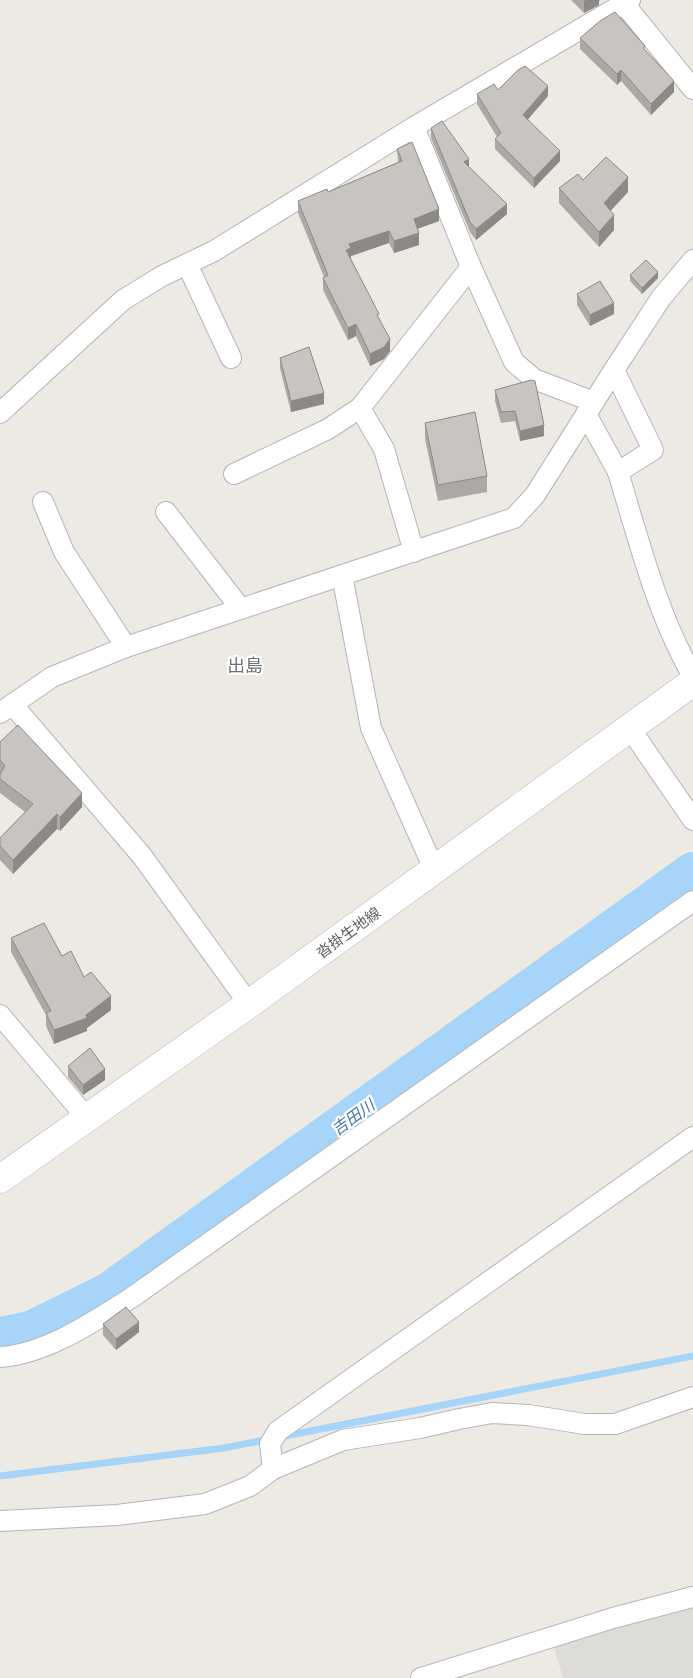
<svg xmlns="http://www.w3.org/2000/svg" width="693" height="1678" font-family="'Golos Text','Noto Sans JP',sans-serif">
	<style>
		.industrial { fill: #dedcd7 }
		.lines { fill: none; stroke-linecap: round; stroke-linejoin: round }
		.stream { stroke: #a6d5f9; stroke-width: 7 }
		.river { stroke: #a6d5f9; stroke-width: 40 }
		.minor-casing { stroke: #b3b5b9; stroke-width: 22 }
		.secondary-casing { stroke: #b4b7bc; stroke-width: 29 }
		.minor { stroke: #fff; stroke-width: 20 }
		.secondary { stroke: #fff; stroke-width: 28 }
		.wall { fill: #aca9a5 }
		.shaded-wall { fill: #8c8a86 }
		.building { fill: #c8c5c0; stroke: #8c8a86 }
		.labels { text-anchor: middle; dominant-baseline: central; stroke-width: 4.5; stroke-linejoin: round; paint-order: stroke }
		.street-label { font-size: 15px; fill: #5b5e62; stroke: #fff }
		.water-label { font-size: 16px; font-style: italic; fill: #4576a9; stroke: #fff }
		.quarter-label { font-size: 18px; fill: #6c7074; stroke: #fff }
	</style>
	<rect width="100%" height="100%" fill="#eceae2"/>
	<path class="industrial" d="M693,1588V1678H563L548,1627Z"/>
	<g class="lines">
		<g class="stream">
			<path d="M280,1437L693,1356"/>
			<path d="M0,1476L224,1448L270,1439"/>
		</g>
		<path class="river" d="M0,1337L31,1331L108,1293L693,872"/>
		<defs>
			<g id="minor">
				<path d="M621,0L693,89"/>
				<path d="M414,127L471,267L514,362L534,379L594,402"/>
				<path d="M187,264L231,358"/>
				<path d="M0,413L123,300L162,276L214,251L414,127L630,0"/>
				<path d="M586,414L618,472L653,450L614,370"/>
				<path d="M618,472C638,538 658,617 693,676"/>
				<path d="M234,474L328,429L360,408"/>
				<path d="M43,502L64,552L126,647"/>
				<path d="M166,512L241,609"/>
				<path d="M414,552L384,449L360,408L471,267"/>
				<path d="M342,575L371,728L434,869"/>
				<path d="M12,704L142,856L249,1004"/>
				<path d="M0,713L52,677L126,647L514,518L535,495L614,370L661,298L693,260"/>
				<path d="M629,727L693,820"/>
				<path d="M0,1015L87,1118"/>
				<path d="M693,1137L278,1431L270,1444L273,1469L343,1440L420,1428L459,1419L492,1413L528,1415L585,1424H615L693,1397"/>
				<path d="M0,1357C46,1354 93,1322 131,1298L693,901"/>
				<path d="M0,1521L117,1515L205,1504L250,1486L273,1469"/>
				<path d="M421,1678L613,1618L693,1597"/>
			</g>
			<path id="secondary" d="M0,1179L249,1004L693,682"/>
		</defs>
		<use href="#minor" class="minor-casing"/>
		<use href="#secondary" class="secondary-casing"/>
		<use href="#minor" class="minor"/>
		<use href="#secondary" class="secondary"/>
	</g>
	<g class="wall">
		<path d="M571,0H600L599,1V5L584,13Z"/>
		<path d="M580,38L645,51L674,92L651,115L621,81L617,85L580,49Z"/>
		<path d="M498,90L548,96L527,120L560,161L534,188L495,149V139L497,137L477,104V94Z"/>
		<path d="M431,128L469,167L507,214L476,240L470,232L431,138Z"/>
		<path d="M397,149L439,221L417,229L419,245L394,253L389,243L351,256V259L379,319L390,351L384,359L370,366L356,336L348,340L323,290V278L324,277L298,213V201L328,192L398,162Z"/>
		<path d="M583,180L628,192L610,211L614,230L599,247L559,203V188Z"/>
		<path d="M630,275L658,278L642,294L630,281Z"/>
		<path d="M577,294L614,314L590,326L577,305Z"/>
		<path d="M280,358L324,404L291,412L280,368Z"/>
		<path d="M495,390L544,436L520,441L515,421L501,423L495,401Z"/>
		<path d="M425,423L487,476V492L438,501L425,439Z"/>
		<path d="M0,742L82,807L60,831L57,829L13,874L0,860V838L25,812L0,793Z"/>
		<path d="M11,938L62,956L84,977L111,1010L87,1028V1031L54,1044L46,1026V1015L11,952Z"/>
		<path d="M68,1066L105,1080L83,1095L68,1077Z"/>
		<path d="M103,1324L139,1332L116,1350L103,1335Z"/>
	</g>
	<g class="shaded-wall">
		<path d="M586,0H600L599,1V5L584,13V1Z"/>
		<path d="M621,70V81L617,85V74Z"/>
		<path d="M674,81V92L651,115V104Z"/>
		<path d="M548,86V96L523,125V115Z"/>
		<path d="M560,151V161L534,188V178Z"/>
		<path d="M469,159V169L464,162Z"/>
		<path d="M628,177V192L604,218V203Z"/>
		<path d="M507,204V214L476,240V229Z"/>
		<path d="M439,209V221L414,230V219Z"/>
		<path d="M614,215V230L599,247V232Z"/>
		<path d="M389,231V243L351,256V260L346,250L349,244Z"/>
		<path d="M419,233V245L394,253V241Z"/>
		<path d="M658,272V278L642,294V288Z"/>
		<path d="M614,303V314L590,326V315Z"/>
		<path d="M356,324V336L348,340V328Z"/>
		<path d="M390,339V351L384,359L370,366V354Z"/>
		<path d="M324,393V404L291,412V401Z"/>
		<path d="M544,425V436L520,441V431Z"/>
		<path d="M82,793V807L60,831V817Z"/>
		<path d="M57,814V829L13,874V860Z"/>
		<path d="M111,996V1010L87,1028V1031L54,1044V1030L86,1015Z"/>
		<path d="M105,1069V1080L83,1095V1085Z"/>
		<path d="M139,1322V1332L116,1350V1339Z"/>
	</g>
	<g class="building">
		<path d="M615,12L645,46L643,48L674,81L651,104L621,70L617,74L580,38L600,21Z"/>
		<path d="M525,66L548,86L523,115L560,151L534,178L495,139L501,133L477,94L494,84L498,90L518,70Z"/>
		<path d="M442,121L469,159L464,162L507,204L476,229L470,222L431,128Z"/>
		<path d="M412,142L439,209L414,219L419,233L394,241L389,231L349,244L351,248L346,250L379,314L377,315L390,339L384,347L370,354L356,324L348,328L323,278L328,275L298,201L327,189L328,192L402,161L397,149Z"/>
		<path d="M606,157L628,177L604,203L614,215L599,232L559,188L578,174L583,180Z"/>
		<path d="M646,260L658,272L642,288L630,275Z"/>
		<path d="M600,281L614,303L590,315L577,294Z"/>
		<path d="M309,347L324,393L291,401L280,358Z"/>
		<path d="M531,380L535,381L544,425L520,431L515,411L501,412L495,390Z"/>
		<path d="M475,412L487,476L438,485L425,423Z"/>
		<path d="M18,725L82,793L60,817L57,814L13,860L0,846V838L33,804L0,779V774L5,766L0,760V742Z"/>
		<path d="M44,923L62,956L71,951L84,977L91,972L111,996L86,1015L87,1018L54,1030L46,1013L51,1011L11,938Z"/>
		<path d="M90,1048L105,1069L83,1085L68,1066Z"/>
		<path d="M126,1307L139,1322L116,1339L103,1324Z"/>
	</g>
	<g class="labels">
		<g class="street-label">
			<text transform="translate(348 932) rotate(-36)">沓掛生地線</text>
		</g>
		<g class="water-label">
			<text transform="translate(353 1117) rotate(-36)">吉田川</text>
		</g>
		<g class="quarter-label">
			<text x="245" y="665">出島</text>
		</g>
	</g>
</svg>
